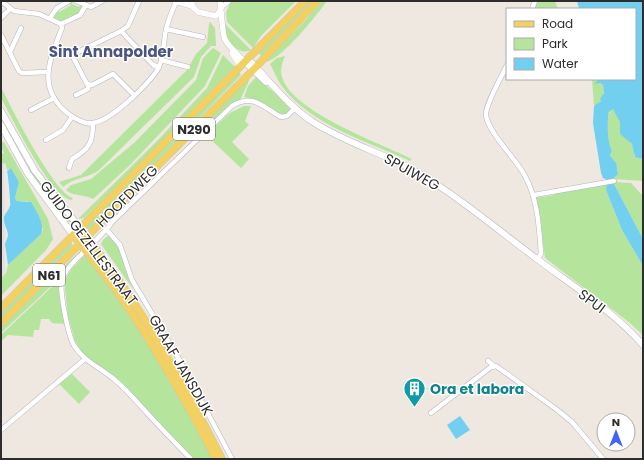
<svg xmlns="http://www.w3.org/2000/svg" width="644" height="460" font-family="Poppins,sans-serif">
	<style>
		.industrial { fill: #e2e0e7 }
		.green { fill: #b5e59d }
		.water { fill: #73cff0 }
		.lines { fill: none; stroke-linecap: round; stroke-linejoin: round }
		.minor-casing { stroke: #b3b6c0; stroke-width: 5.5 }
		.tertiary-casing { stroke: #b3b6c0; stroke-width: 6 }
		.secondary-casing { stroke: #b3b6c0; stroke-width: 7 }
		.primary-casing { stroke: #c8c8c8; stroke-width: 8 }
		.minor { stroke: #fff; stroke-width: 4.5 }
		.tertiary { stroke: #fff; stroke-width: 5.5 }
		.secondary { stroke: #fff; stroke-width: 6 }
		.primary { stroke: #f2d061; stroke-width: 7 }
		.labels { text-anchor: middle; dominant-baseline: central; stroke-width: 3; stroke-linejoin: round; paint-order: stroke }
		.shield { fill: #fff; stroke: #6c6c6c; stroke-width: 1 }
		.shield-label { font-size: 13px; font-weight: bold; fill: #2d2d2d }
		.street-label { font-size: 14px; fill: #2d2d2d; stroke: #fff }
		.culture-label { font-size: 14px; font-weight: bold; fill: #0d838f; stroke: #fff; text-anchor: start }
		.neighbourhood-label { font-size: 15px; font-weight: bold; fill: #4c557f; stroke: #fff }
	</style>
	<rect width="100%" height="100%" fill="#eee8e0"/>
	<path class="industrial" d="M4,154L5,273L1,277V155Z"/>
	<g class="green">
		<path d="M71,1H73L72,4L79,7L81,4L82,6L80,13L71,17L70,15L69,18L61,21L53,17L57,9L59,12L71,5L69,2Z"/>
		<path d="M231,1H296L261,36L253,48L227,22L226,12Z"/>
		<path d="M309,1H314L262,56L258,53Z"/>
		<path d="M322,1H327C316,16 283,58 266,62L265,60L302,24Z"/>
		<path d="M537,1H555L558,9H534Z"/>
		<path d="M210,22L215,28L216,46H211L201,57L194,77L98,171C87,178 73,178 63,187L59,182L81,175L187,70L196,54L207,43L209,24Z"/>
		<path d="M225,22L227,26L251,50C241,55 233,46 225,40Z"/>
		<path d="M213,48L221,53L205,86L130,165L93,199C84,194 74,197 66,190L71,185L91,179L134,143L196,80L203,58Z"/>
		<path d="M223,55L236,68L84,218L78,219L156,142L207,88Z"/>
		<path d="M285,56C282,63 280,69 282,77C292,112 380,143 412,159L410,161C367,141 311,126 281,85C277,79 274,71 270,64L277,58Z"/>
		<path d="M239,72L241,75L92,228L85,230L86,226Z"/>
		<path d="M256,77L289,105L290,110L288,114L283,115L259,101L244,97L248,86Z"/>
		<path d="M248,79L249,81L240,100L228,106L205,128L203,125Z"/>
		<path d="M592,79H599L598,82L603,85C605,93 603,102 594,106Z"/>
		<path d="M1,87C12,109 53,192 73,198L72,200C52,200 11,116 1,98Z"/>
		<path d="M244,106H251L245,121L249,125L232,142L249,159L241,168L206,135L230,113Z"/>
		<path d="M612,109L615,110L620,122V134C629,139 635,145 634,156L643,159V181L613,179L616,176L618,171L610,156L612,150C607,143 605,116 612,109Z"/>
		<path d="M1,141L4,142L48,219L53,239L46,250L1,296V278L6,273L8,265L41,234L43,229L28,201H17L15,198L19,182L11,168L7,170L5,163L1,164V154L4,153L1,147Z"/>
		<path d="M26,164L70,220L69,223L32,175Z"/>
		<path d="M613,182L631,183L643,196V239Z"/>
		<path d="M608,183L606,190L622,230L643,266V335L630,323L545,258L536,196L543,197L554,195V192Z"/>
		<path d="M108,236L112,237L122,255L125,269L133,289L101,244L104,239Z"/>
		<path d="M71,242L73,245L1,318V312Z"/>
		<path d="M79,252L83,253L62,276L1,333V326Z"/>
		<path d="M85,255C138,314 177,390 214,459H194L128,389L85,357L75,341L68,316L64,281L72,268Z"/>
		<path d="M58,281H60L65,324L52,323L49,319H41L39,330H34L33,337L8,335L1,341V335Z"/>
		<path d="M72,374L90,392L79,404L59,384Z"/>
	</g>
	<g class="water">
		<path d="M577,1H643V159L635,157L632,144L620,134V122L613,109L609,112C607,121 607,143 612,150L610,156L616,163L618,174L613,179V182L643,239V266L622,230L606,190L607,180L603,178L601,173L593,123L594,106L601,101L600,99L604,93L603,85L600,83L594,84L599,79H635V9H579Z"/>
		<path d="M11,168L19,182L15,198L17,201L31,202C37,213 45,223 41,234L8,265L5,244L8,236C8,229 3,224 4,217C5,213 9,210 10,206C11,204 8,174 7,171Z"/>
		<path d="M460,416L470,430L456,439L447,425Z"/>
	</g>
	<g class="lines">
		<defs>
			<g id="minor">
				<path d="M1,1L14,11L39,14L61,24L62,28C49,61 36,90 70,115C76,119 85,125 93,123C112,120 145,87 156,72C164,61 163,43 166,30C168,21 172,11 176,2"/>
				<path d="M76,1L91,7L102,1"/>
				<path d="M222,7L229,1"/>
				<path d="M532,9L535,1"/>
				<path d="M1,18L10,9"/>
				<path d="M50,18L57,8L69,1"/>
				<path d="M61,24L80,15L86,5"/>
				<path d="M166,29L203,37"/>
				<path d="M121,31L128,26L139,1"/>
				<path d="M1,35L19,71L22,73L48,72"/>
				<path d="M55,48L72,55L87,84L92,85L113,74L134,95"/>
				<path d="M10,52L21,28"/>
				<path d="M72,55L121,31L153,65L159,67"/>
				<path d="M161,60L188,67"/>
				<path d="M507,65C502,76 485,105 486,115C487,131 517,160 525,176C538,200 539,227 541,253L538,260"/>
				<path d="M76,95L88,89L89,85"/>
				<path d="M31,110L54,98"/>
				<path d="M46,140L63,130L72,117"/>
				<path d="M69,168L72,159C89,149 93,143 93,123"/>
				<path d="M534,195L614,181"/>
				<path d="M107,230L120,245L132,280L183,366L232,459"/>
				<path d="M488,361L494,366"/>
				<path d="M431,413L491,367L496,366L556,409L572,422L603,459"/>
				<path d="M1,430L85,359"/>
				<path d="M191,459C176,444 161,428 147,413C136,401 127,390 115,380C101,368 85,362 75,347C68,337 59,290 62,279C66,264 101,239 112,222L232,106C253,93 263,107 281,117L287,116L295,108"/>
			</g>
			<g id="tertiary">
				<path d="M175,1L192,6"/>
				<path d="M192,1V6L198,12L216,16L221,9L220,1"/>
				<path d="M221,11C224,45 222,38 245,62"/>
				<path d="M232,53L240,66"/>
			</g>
			<g id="secondary">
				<path d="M248,59C269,80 288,106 313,122C346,143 383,153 417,172C459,197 498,230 537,259C573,286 613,311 643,345"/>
				<path d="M245,62L266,82"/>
				<path d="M1,111L35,171L80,228"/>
				<path d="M1,125L28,174L73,235"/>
			</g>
			<g id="primary">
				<path d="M80,228C137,299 181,378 222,459"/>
				<path d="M73,235C89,255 105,275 120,296C156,348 187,403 216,459"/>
				<path d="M1,308L305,1"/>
				<path d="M1,323L256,67L317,1"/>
			</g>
		</defs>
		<use href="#minor" class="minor-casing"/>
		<use href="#tertiary" class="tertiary-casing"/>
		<use href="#secondary" class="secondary-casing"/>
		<use href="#primary" class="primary-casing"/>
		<use href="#minor" class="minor"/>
		<use href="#tertiary" class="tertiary"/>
		<use href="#secondary" class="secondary"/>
		<use href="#primary" class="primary"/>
	</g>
	<defs>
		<symbol id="building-pin" viewBox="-11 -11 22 30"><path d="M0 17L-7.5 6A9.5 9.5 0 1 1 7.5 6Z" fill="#0f9aa8" stroke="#fff"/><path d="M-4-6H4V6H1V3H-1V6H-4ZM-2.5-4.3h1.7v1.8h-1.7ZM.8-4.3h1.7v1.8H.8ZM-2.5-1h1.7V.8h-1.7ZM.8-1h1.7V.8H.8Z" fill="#fff"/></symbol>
	</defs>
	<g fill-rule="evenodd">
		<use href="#building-pin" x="402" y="376" width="25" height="34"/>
	</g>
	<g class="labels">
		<g class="shield">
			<rect x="173" y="118" width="42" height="22" rx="3"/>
			<rect x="33" y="264" width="32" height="22" rx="3"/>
		</g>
		<g class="shield-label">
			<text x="194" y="129">N290</text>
			<text x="49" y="275">N61</text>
		</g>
		<g class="street-label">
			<text transform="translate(412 172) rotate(29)">SPUIWEG</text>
			<text transform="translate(127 196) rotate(-45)">HOOFDWEG</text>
			<text transform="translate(89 243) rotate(53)">GUIDO GEZELLESTRAAT</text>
			<text transform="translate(592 301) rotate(37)">SPUI</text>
			<text transform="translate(181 365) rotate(60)">GRAAF JANSDIJK</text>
		</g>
		<g class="culture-label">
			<text x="430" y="389">Ora et labora</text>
		</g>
		<g class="neighbourhood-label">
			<text x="111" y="51">Sint Annapolder</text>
		</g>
	</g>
	<rect width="644" height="460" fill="none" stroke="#2d2d2d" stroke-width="4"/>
	<rect x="506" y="8" width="130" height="72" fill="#ffffff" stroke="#ababab"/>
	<rect x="514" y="21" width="20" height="6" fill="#f2d061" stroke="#ababab"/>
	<text x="542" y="28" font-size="12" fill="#2d2d2d">Road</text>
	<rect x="514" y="38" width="20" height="12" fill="#b5e59d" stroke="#ababab"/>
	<text x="542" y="48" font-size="12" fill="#2d2d2d">Park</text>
	<rect x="514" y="58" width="20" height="12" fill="#73cff0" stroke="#ababab"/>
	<text x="542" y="68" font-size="12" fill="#2d2d2d">Water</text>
	<g transform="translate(616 432)"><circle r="19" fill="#ffffff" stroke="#ababab"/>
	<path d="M0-3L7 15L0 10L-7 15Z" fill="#4063fb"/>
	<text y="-6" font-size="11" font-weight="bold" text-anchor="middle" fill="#2d2d2d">N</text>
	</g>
</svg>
